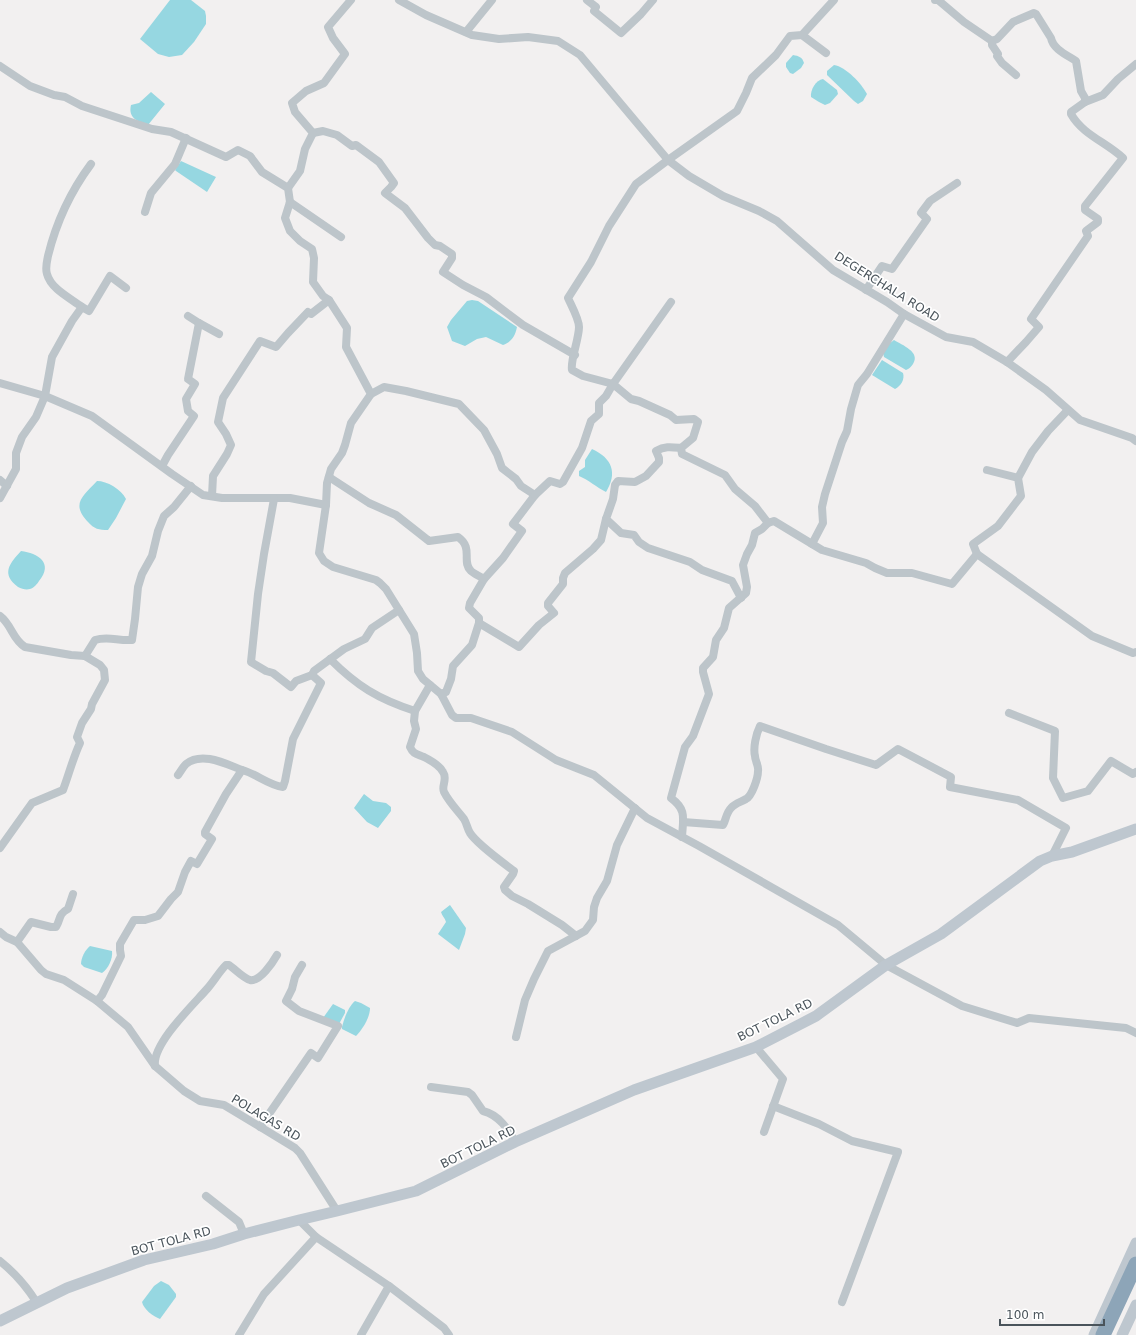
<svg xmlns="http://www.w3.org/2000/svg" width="1136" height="1335" font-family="'DejaVu Sans',sans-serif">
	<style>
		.water { fill: #96d7e1 }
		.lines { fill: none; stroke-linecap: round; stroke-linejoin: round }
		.street { stroke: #bdc5ca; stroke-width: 8 }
		.secondary { stroke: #bec7cf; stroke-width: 11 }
		.highway { stroke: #8da5b8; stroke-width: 15 }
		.labels { text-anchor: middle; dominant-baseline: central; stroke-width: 3.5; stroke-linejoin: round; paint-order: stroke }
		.street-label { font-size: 12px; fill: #4a545b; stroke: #fff }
	</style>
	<rect width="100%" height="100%" fill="#f2f0f0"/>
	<g class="water">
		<path d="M170,0H191L205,11L206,16V24L194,42L182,55L169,57L158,54L140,39Z"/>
		<path d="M793,55C799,56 802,57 804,63L801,68L793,74L790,73L786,67V63Z"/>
		<path d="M834,65C846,67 861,83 867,94L863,101L858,104L854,101L827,75V71Z"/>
		<path d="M823,79L837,90L838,94L830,103L825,105L819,102L811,97C810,90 816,80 823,79Z"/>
		<path d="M151,92L165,104L148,125C137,121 128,118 131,105L139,103Z"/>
		<path d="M181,161L216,177L207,192L176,171L175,170Z"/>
		<path d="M472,300L478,301L517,327C515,337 511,342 503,345L486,337L477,339L465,346L452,341L447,327L451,320L467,301Z"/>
		<path d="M894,340C902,345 921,352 913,364C911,367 909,369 906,370L884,357L883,353L889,344Z"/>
		<path d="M882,360L903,373C905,379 901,386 895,389L872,375Z"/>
		<path d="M592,449C612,458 618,473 606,492C596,487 589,480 579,476V471L585,467V460Z"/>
		<path d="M97,481C107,481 121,489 126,499L116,518L108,530C99,530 94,529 88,522C71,504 82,497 97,481Z"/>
		<path d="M21,551C38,553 54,563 39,581C37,584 34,588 30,589C26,590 22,589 18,587C1,574 9,564 21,551Z"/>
		<path d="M364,794L373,801L386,803L391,807V811L378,828L367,822L354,808Z"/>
		<path d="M450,905L466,928L465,934L459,950L438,934L446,922C445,918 442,916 441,912Z"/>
		<path d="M90,946L112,951C113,959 108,969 102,973L84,967L81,964C81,958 85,950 90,946Z"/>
		<path d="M355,1001L361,1003L370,1008C370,1017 363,1029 356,1036L342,1029V1027C344,1019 348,1007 355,1001Z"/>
		<path d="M333,1004L345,1010V1013L339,1024L323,1018Z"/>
		<path d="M161,1281L169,1285L176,1294V1297L160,1319C153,1316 144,1310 142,1302L154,1286Z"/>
	</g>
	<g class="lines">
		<g class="street">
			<path d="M399,0L426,15L472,35L499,39L528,37L558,41L580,55L668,160L689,176L723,196L759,211L777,221L833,270L887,302L904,314L946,337L973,342L1007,362L1046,390L1080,420L1132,438L1136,441"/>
			<path d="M587,0L596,7L594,11L621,33L641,14L653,0"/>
			<path d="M935,0H938L964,22L992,41V45L998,54L997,56L1002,63L1016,75"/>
			<path d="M466,32L492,0"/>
			<path d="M802,35L826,53"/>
			<path d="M992,41L997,39L1013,22L1034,13L1036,14L1051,38C1053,49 1067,55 1076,61L1081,91L1085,98V102L1071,112V114C1083,135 1106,142 1123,158L1085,206V210L1098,219V222L1086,231L1088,236L1031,319L1039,327L1026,342L1007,362"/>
			<path d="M0,66L30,86L54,95L65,97L82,106L152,129L171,132L226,157L238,150L250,156L262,172L288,188L290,202L285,218L290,231L300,241L312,249L314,258L313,282L323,296L329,300L347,328L346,347L371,394L351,423L345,445L342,453L331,469L327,483L326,505L319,553L324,561L333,567L376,580L380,583L386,589L414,634L417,653L418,671L423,679L441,694L452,715L456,718H471L512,732L556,760L594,775L647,818L699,846L838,925L886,965L962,1006L1017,1023L1029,1018L1126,1028L1136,1033"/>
			<path d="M1085,102L1103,95L1118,79L1136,64"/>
			<path d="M313,133L323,131L337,135L352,146L356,145L379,162L394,183L391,187L385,193L405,208L428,238L435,245L440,246L452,254V258L443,272L463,285L486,297L523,325L575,355"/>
			<path d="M288,188L300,171L305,149L313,133L295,112L292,103L306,91L324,83L345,54L333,38L328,27L351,0"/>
			<path d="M290,202L341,237"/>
			<path d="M145,212L151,193L175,164L186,138"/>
			<path d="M866,290L882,266L892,269L927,219L921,213L930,201L957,183"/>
			<path d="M671,302L613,384L583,376L572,370C570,361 579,339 579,327C579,319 571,305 568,298L591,262L609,226L636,184L668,160L737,111L746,93L752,78L776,55L790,36L802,35L834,0"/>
			<path d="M82,307C70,298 51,289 47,274C45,268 47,261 48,256C56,223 71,191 91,164"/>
			<path d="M188,316L199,323"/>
			<path d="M0,383L45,396L92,416L172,474L203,495L222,498H290L326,505"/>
			<path d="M371,394L384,387L406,391L459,404L484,430L497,454L502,468L516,479L521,486L535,495L513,524L522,531L503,558L484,579L470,603L469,608L479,618V623"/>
			<path d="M681,448C671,447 665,446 656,451L659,458V462L646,476L635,482L618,481L615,485L613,499L606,519L621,533L634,535L639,542L648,548L690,562L702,570L732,581L741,598"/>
			<path d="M162,466L168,455L194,416L188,411L186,399L195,384L188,379L199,323L219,334"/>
			<path d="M329,477L369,503L396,515L429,541L458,537C474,548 461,562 471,571C474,574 480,576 484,579"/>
			<path d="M1018,478L1032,452L1048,431L1066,412"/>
			<path d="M0,480L7,486"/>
			<path d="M535,495L550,481L560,484L563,482L582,448L591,421L599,414V403L606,396L613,384L631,399L639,401L670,415L676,420L694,419L698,422L693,438L681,448L682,454L725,475L735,489L755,506L768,523L774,521L822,550L866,563L875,568L887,573H912L952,584L977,554L1092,636L1133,653L1136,652"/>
			<path d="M212,496L213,476L227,454L231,445L226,434L218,422L223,398L260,341L276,347L288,333L308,312L311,314L329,300"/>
			<path d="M0,498L16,469V453L22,437L36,417L45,396L52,357L72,321L82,307L89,311L110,276L126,288"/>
			<path d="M274,499L264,554L258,594L251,662L266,671L273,673L291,687L296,681L312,675"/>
			<path d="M812,544L823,523L822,507L825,494L842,442L847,431L851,409L858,385L867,374L904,314"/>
			<path d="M977,554L973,544L998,526L1021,496L1018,478L987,470"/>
			<path d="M0,616C12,625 12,639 25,647L71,655L85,656L100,665L104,670L105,680L92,704L91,709L82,723L77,737L80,743C73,758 69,774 63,790L32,803L0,848"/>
			<path d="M85,656L95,640C108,636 118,641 132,640L135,619L138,587L142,574L152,556L158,531L164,516L174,507L191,486"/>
			<path d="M330,659C357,686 378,699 415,711"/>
			<path d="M430,685L415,711L414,721L416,729L410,747C413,754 417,754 424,757C430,760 440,766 443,772C448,779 441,786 444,792C449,802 457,810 464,819C467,824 467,828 470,833C477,844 502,862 514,871L513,874L504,887L505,890L512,896L528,904L562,925L576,936"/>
			<path d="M441,694L446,692L451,679L453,666L472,645L479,623L519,647L539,625L554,613L548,606V603L563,584V578L565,573L593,549L601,540L606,519"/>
			<path d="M1009,713L1055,731L1053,778L1063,798L1088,791L1111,761L1133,774L1136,772"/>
			<path d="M178,775C181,771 183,767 186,764C202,751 226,764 242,770"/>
			<path d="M683,822L723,825C726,820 726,813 731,808C735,803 741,802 746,799C752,796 758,778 758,771C759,766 755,761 755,756C753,748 756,734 760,726L826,749L876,765L898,749L951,777L950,787L1018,800L1066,828L1052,856"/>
			<path d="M682,837C683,818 687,810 671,798L685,747L693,736L709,694L703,672V668L713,657L716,640L724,628L729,608L746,593L747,587L743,565L747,554L752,545L755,533L762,529L768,523"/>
			<path d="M0,932L6,937L17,942L41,970L46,974L64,980L97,1001L128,1027L155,1066L184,1091L200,1101L224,1105L295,1148L300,1153L337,1211"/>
			<path d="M17,942L31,922L51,927H56C61,919 58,914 68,909L73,894"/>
			<path d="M97,1001L102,995L121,956L120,950V944L134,920H145L158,916L171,899L178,892L185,872L191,861L197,864L212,839L205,834V832L226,794L242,770C257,774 268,785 283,787L285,781L293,739L321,683L312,675L314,671L344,649L365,639L372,628L399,610"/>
			<path d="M516,1037L525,1000L534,979L548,951L585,931L593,920L594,907L597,898L607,881L617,845L635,808"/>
			<path d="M756,1047L783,1079L764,1132"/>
			<path d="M155,1066C152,1044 193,1005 207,989C214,981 219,972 226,965H229C235,969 243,978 250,980C260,982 273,962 277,955"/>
			<path d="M431,1087L468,1092L472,1095L483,1111C499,1115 508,1129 515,1142"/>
			<path d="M773,1106L819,1124L852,1141L898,1152L842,1302"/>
			<path d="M260,1127L311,1053L318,1058L338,1026L299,1011L286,1001L292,989L295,977L302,965"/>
			<path d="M206,1196L239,1222L244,1234"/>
			<path d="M299,1220L316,1237L389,1286L444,1328L449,1335"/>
			<path d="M0,1261C15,1273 27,1287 37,1303"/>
			<path d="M239,1335L264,1294L316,1237"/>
			<path d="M361,1335L389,1286"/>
		</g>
		<g class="secondary">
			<path d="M0,1321L67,1288L144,1260L213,1244L244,1234L299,1220L337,1211L416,1191L515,1142L634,1090L756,1047L816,1016L886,965L941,934L1040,861L1052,856L1072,852L1136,829"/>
			<path d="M1094,1335L1136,1243"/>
			<path d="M1122,1335L1136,1305"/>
		</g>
		<path class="highway" d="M1103,1335L1136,1264"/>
	</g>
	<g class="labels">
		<g class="street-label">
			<text transform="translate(887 287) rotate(32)">DEGERCHALA ROAD</text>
			<text transform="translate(775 1020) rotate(-26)">BOT TOLA RD</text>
			<text transform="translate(266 1118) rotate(31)">POLAGAS RD</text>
			<text transform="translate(478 1147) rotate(-26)">BOT TOLA RD</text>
			<text transform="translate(171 1241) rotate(-15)">BOT TOLA RD</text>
		</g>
	</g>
	<path d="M1000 1319v6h104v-6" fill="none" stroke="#4a545b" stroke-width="2"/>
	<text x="1006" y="1319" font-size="12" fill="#4a545b" stroke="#ffffff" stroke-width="3" paint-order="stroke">100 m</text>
</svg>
